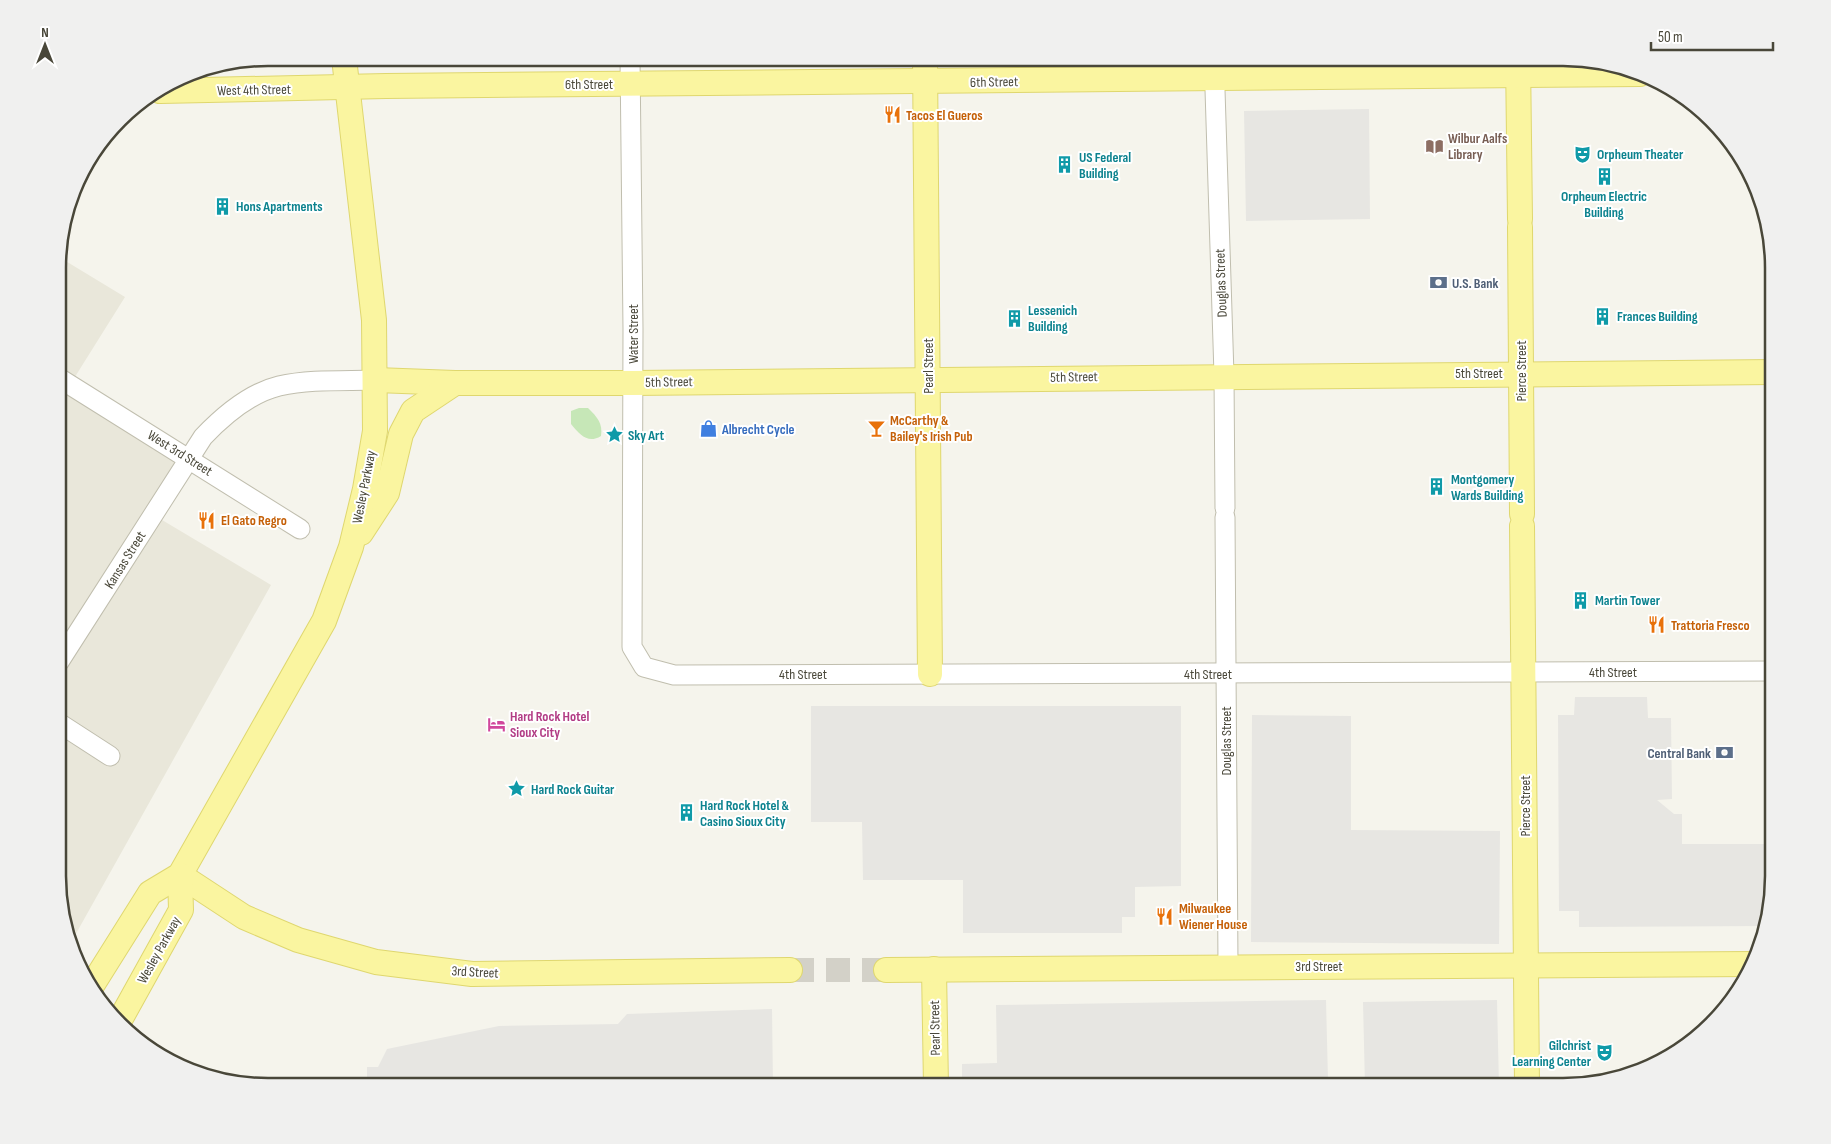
<svg xmlns="http://www.w3.org/2000/svg" width="1831" height="1144" font-family="'Sofia Sans Condensed',sans-serif">
	<style>
		.residential { fill: #e9e7da }
		.green { fill: #c6e7b7 }
		.parking { fill: #e7e6e2 }
		.lines { fill: none; stroke-linecap: round; stroke-linejoin: round }
		.major-tunnel { stroke: #d3d1c8; stroke-width: 24; stroke-dasharray: 24 12; stroke-linecap: butt }
		.minor-casing { stroke: #c0beae; stroke-width: 21 }
		.major-casing { stroke: #dfd76f; stroke-width: 26 }
		.minor { stroke: #fff; stroke-width: 19 }
		.major { stroke: #faf5a0; stroke-width: 24 }
		.labels { text-anchor: middle; dominant-baseline: central; stroke-width: 4; stroke-linejoin: round; paint-order: stroke }
		.street-label { font-size: 14px; fill: #494739; stroke: #fff }
		.food-label { font-size: 14px; font-weight: bold; fill: #c56008; stroke: #fff; text-anchor: start }
		.education-label { font-size: 14px; font-weight: bold; fill: #785e54; stroke: #fff; text-anchor: start }
		.culture-label { font-size: 14px; font-weight: bold; fill: #0d838f; stroke: #fff; text-anchor: start }
		.service-label { font-size: 14px; font-weight: bold; fill: #4e5e75; stroke: #fff; text-anchor: start }
		.shop-label { font-size: 14px; font-weight: bold; fill: #366cbe; stroke: #fff; text-anchor: start }
		.hotel-label { font-size: 14px; font-weight: bold; fill: #b23c85; stroke: #fff; text-anchor: start }
		.rim { fill: none; stroke: #494739; stroke-width: 2.5 }
	</style>
	<rect width="100%" height="100%" fill="#f5f4ec"/>
	<path class="residential" d="M59,257L125,297L73,380L187,449L147,511L271,585L73,939L59,903Z"/>
	<path class="green" d="M579,408H588C597,417 603,423 601,436C588,444 580,435 571,424V411Z"/>
	<g class="parking">
		<path d="M1369,109L1370,219L1246,221L1244,111Z"/>
		<path d="M1575,697H1647L1648,718H1671L1672,799L1657,800L1674,814H1682V844H1773V889L1766,926L1579,927V911H1559L1558,715H1574Z"/>
		<path d="M811,706H1181V886L1135,887V917H1122V933H963V880H863L862,822H811Z"/>
		<path d="M1252,715L1351,716V830L1500,831L1499,944L1251,942Z"/>
		<path d="M1326,1000L1328,1080L962,1086V1064L997,1063L996,1005Z"/>
		<path d="M1497,1000L1499,1086H1365L1363,1002Z"/>
		<path d="M772,1009L773,1086H367V1067H378L387,1049L499,1026L618,1024L627,1014Z"/>
	</g>
	<g class="lines">
		<path class="major-tunnel" d="M790,970H886"/>
		<defs>
			<g id="minor">
				<path d="M630,58L633,329L632,647L644,667L674,675L1773,671"/>
				<path d="M1214,58L1224,375L1225,508"/>
				<path d="M59,378L300,529"/>
				<path d="M1225,517L1228,966"/>
				<path d="M59,662L203,437C223,416 250,393 279,386C310,379 344,381 376,380"/>
				<path d="M59,723L110,756"/>
			</g>
			<g id="major">
				<path d="M925,58L930,674"/>
				<path d="M1518,58L1520,219"/>
				<path d="M160,91L386,86L1640,74"/>
				<path d="M1520,227L1522,514"/>
				<path d="M376,380L455,383H633L1773,372"/>
				<path d="M1522,526L1527,1086"/>
				<path d="M361,533L387,493L401,434L413,411L455,383"/>
				<path d="M180,875L244,917L298,940L376,962L472,974L790,970"/>
				<path d="M934,969L936,1086"/>
				<path d="M886,970L1752,964"/>
				<path d="M91,987L150,893L180,875L324,621L351,547L365,489L375,431L374,320L344,58"/>
				<path d="M120,1020L181,910L180,875"/>
			</g>
		</defs>
		<use href="#minor" class="minor-casing"/>
		<use href="#major" class="major-casing"/>
		<use href="#minor" class="minor"/>
		<use href="#major" class="major"/>
	</g>
	<defs>
		<symbol id="restaurant-bare" viewBox="-9 -9 18 18"><path d="M-5-6h1v4h1v-4h1v4h1v-4h1v5L-1.5 .5V6h-2V.5L-5-1ZM5-6V6H3V1.5H1.5Q1.5-4 5-6Z" fill="#e8710a" stroke="#fff" stroke-width="2.5" paint-order="stroke"/></symbol>
		<symbol id="library-bare" viewBox="-9 -9 18 18"><path d="M-6-4Q-3-5.5-.7-3.5V5Q-3 3-6 4ZM6-4Q3-5.5 .7-3.5V5Q3 3 6 4Z" fill="#8d6e63" stroke="#fff" stroke-width="2.5" paint-order="stroke"/></symbol>
		<symbol id="theatre-bare" viewBox="-9 -9 18 18"><path d="M-5-5.5Q0-4 5-5.5V0Q5 5 0 6Q-5 5-5 0ZM-3.3-2.5H-1v1.5H-3.3ZM1-2.5H3.3v1.5H1ZM-2.8 1Q0 5.5 2.8 1Z" fill="#0f9aa8" stroke="#fff" stroke-width="2.5" paint-order="stroke"/></symbol>
		<symbol id="building-bare" viewBox="-9 -9 18 18"><path d="M-4-6H4V6H1V3H-1V6H-4ZM-2.5-4.3h1.7v1.8h-1.7ZM.8-4.3h1.7v1.8H.8ZM-2.5-1h1.7V.8h-1.7ZM.8-1h1.7V.8H.8Z" fill="#0f9aa8" stroke="#fff" stroke-width="2.5" paint-order="stroke"/></symbol>
		<symbol id="bank-bare" viewBox="-9 -9 18 18"><path d="M-6-4H6V4H-6ZM0-2.3a2.3 2.3 0 1 0 0 4.6a2.3 2.3 0 1 0 0-4.6Z" fill="#5c6f8a" stroke="#fff" stroke-width="2.5" paint-order="stroke"/></symbol>
		<symbol id="bar-bare" viewBox="-9 -9 18 18"><path d="M-6-5H6L.8 .8V4.5H3.5V6h-7V4.5H-.8V.8Z" fill="#e8710a" stroke="#fff" stroke-width="2.5" paint-order="stroke"/></symbol>
		<symbol id="shop-bare" viewBox="-9 -9 18 18"><path d="M-5-2.5h2.3a2.7 3.5 0 0 1 5.4 0H5L5.5 6h-11ZM-1.5-2.5h3a1.5 2.3 0 0 0-3 0Z" fill="#3f7fe0" stroke="#fff" stroke-width="2.5" paint-order="stroke"/></symbol>
		<symbol id="sight-bare" viewBox="-9 -9 18 18"><path d="M0-6L1.8-2.2L6-1.7L2.9 1.2L3.7 5.4L0 3.3L-3.7 5.4L-2.9 1.2L-6-1.7L-1.8-2.2Z" fill="#0f9aa8" stroke="#fff" stroke-width="2.5" paint-order="stroke"/></symbol>
		<symbol id="hotel-bare" viewBox="-9 -9 18 18"><path d="M-6-4.5h1.5V1H6V5H4.5V3h-9V5H-6ZM-4 0a1.8 1.8 0 1 1 3.6 0ZM.5 0V-2.5h3Q6-2.5 6 0Z" fill="#d1479c" stroke="#fff" stroke-width="2.5" paint-order="stroke"/></symbol>
	</defs>
	<g fill-rule="evenodd">
		<use href="#restaurant-bare" x="880" y="102" width="25" height="25"/>
		<use href="#library-bare" x="1422" y="134" width="25" height="25"/>
		<use href="#theatre-bare" x="1570" y="142" width="25" height="25"/>
		<use href="#building-bare" x="1052" y="152" width="25" height="25"/>
		<use href="#building-bare" x="1592" y="164" width="25" height="25"/>
		<use href="#building-bare" x="210" y="194" width="25" height="25"/>
		<use href="#bank-bare" x="1426" y="270" width="25" height="25"/>
		<use href="#building-bare" x="1590" y="304" width="25" height="25"/>
		<use href="#building-bare" x="1002" y="306" width="25" height="25"/>
		<use href="#bar-bare" x="864" y="416" width="25" height="25"/>
		<use href="#shop-bare" x="696" y="416" width="25" height="25"/>
		<use href="#sight-bare" x="602" y="422" width="25" height="25"/>
		<use href="#building-bare" x="1424" y="474" width="25" height="25"/>
		<use href="#restaurant-bare" x="194" y="508" width="25" height="25"/>
		<use href="#building-bare" x="1568" y="588" width="25" height="25"/>
		<use href="#restaurant-bare" x="1644" y="612" width="25" height="25"/>
		<use href="#hotel-bare" x="484" y="712" width="25" height="25"/>
		<use href="#bank-bare" x="1712" y="740" width="25" height="25"/>
		<use href="#sight-bare" x="504" y="776" width="25" height="25"/>
		<use href="#building-bare" x="674" y="800" width="25" height="25"/>
		<use href="#restaurant-bare" x="1152" y="904" width="25" height="25"/>
		<use href="#theatre-bare" x="1592" y="1040" width="25" height="25"/>
	</g>
	<g class="labels">
		<g class="street-label">
			<text transform="translate(994 82) rotate(-1)">6th Street</text>
			<text x="589" y="84">6th Street</text>
			<text transform="translate(254 90) rotate(-1)">West 4th Street</text>
			<text transform="translate(1221 283) rotate(-92)">Douglas Street</text>
			<text transform="translate(633 334) rotate(-90)">Water Street</text>
			<text transform="translate(928 366) rotate(-90)">Pearl Street</text>
			<text transform="translate(1521 371) rotate(-90)">Pierce Street</text>
			<text x="1479" y="373">5th Street</text>
			<text transform="translate(1074 377) rotate(-1)">5th Street</text>
			<text transform="translate(669 382) rotate(-1)">5th Street</text>
			<text transform="translate(180 453) rotate(32)">West 3rd Street</text>
			<text transform="translate(364 487) rotate(-79)">Wesley Parkway</text>
			<text transform="translate(125 560) rotate(-58)">Kansas Street</text>
			<text x="1613" y="672">4th Street</text>
			<text x="803" y="674">4th Street</text>
			<text x="1208" y="674">4th Street</text>
			<text transform="translate(1226 741) rotate(-90)">Douglas Street</text>
			<text transform="translate(1525 806) rotate(-90)">Pierce Street</text>
			<text transform="translate(159 950) rotate(-61)">Wesley Parkway</text>
			<text x="1319" y="966">3rd Street</text>
			<text transform="translate(475 972) rotate(3)">3rd Street</text>
			<text transform="translate(935 1028) rotate(-91)">Pearl Street</text>
		</g>
		<g class="food-label">
			<text x="906" y="115">Tacos El Gueros</text>
			<text x="890" y="420">McCarthy &amp;<tspan x="890" dy="16">Bailey's Irish Pub</tspan></text>
			<text x="221" y="520">El Gato Regro</text>
			<text x="1671" y="625">Trattoria Fresco</text>
			<text x="1179" y="908">Milwaukee<tspan x="1179" dy="16">Wiener House</tspan></text>
		</g>
		<g class="education-label">
			<text x="1448" y="138">Wilbur Aalfs<tspan x="1448" dy="16">Library</tspan></text>
		</g>
		<g class="culture-label">
			<text x="1597" y="154">Orpheum Theater</text>
			<text x="1079" y="157">US Federal<tspan x="1079" dy="16">Building</tspan></text>
			<text x="1604" y="196" text-anchor="middle">Orpheum Electric<tspan x="1604" dy="16">Building</tspan></text>
			<text x="236" y="206">Hons Apartments</text>
			<text x="1028" y="310">Lessenich<tspan x="1028" dy="16">Building</tspan></text>
			<text x="1617" y="316">Frances Building</text>
			<text x="628" y="435">Sky Art</text>
			<text x="1451" y="479">Montgomery<tspan x="1451" dy="16">Wards Building</tspan></text>
			<text x="1595" y="600">Martin Tower</text>
			<text x="531" y="789">Hard Rock Guitar</text>
			<text x="700" y="805">Hard Rock Hotel &amp;<tspan x="700" dy="16">Casino Sioux City</tspan></text>
			<text x="1591" y="1045" text-anchor="end">Gilchrist<tspan x="1591" dy="16">Learning Center</tspan></text>
		</g>
		<g class="service-label">
			<text x="1452" y="283">U.S. Bank</text>
			<text x="1711" y="753" text-anchor="end">Central Bank</text>
		</g>
		<g class="shop-label">
			<text x="722" y="429">Albrecht Cycle</text>
		</g>
		<g class="hotel-label">
			<text x="510" y="716">Hard Rock Hotel<tspan x="510" dy="16">Sioux City</tspan></text>
		</g>
	</g>
	<path d="M0 0H1831V1144H0ZM268 66H1563A202 202 0 0 1 1765 268V876A202 202 0 0 1 1563 1078H268A202 202 0 0 1 66 876V268A202 202 0 0 1 268 66Z" fill="#f0f0ef" fill-rule="evenodd"/>
	<path class="rim" d="M268 66H1563A202 202 0 0 1 1765 268V876A202 202 0 0 1 1563 1078H268A202 202 0 0 1 66 876V268A202 202 0 0 1 268 66Z"/>
	<g transform="translate(45 45)" stroke="#ffffff" stroke-width="4" paint-order="stroke">
	<path d="M0-4L9 19L0 12L-9 19Z" fill="#494739"/>
	<text y="-8" font-size="14" font-weight="bold" text-anchor="middle" fill="#494739">N</text>
	</g>
	<path d="M1651 42v8h122v-8" fill="none" stroke="#494739" stroke-width="2.5"/>
	<text x="1658" y="42" font-size="15" fill="#494739" stroke="#ffffff" stroke-width="4" paint-order="stroke">50 m</text>
</svg>
